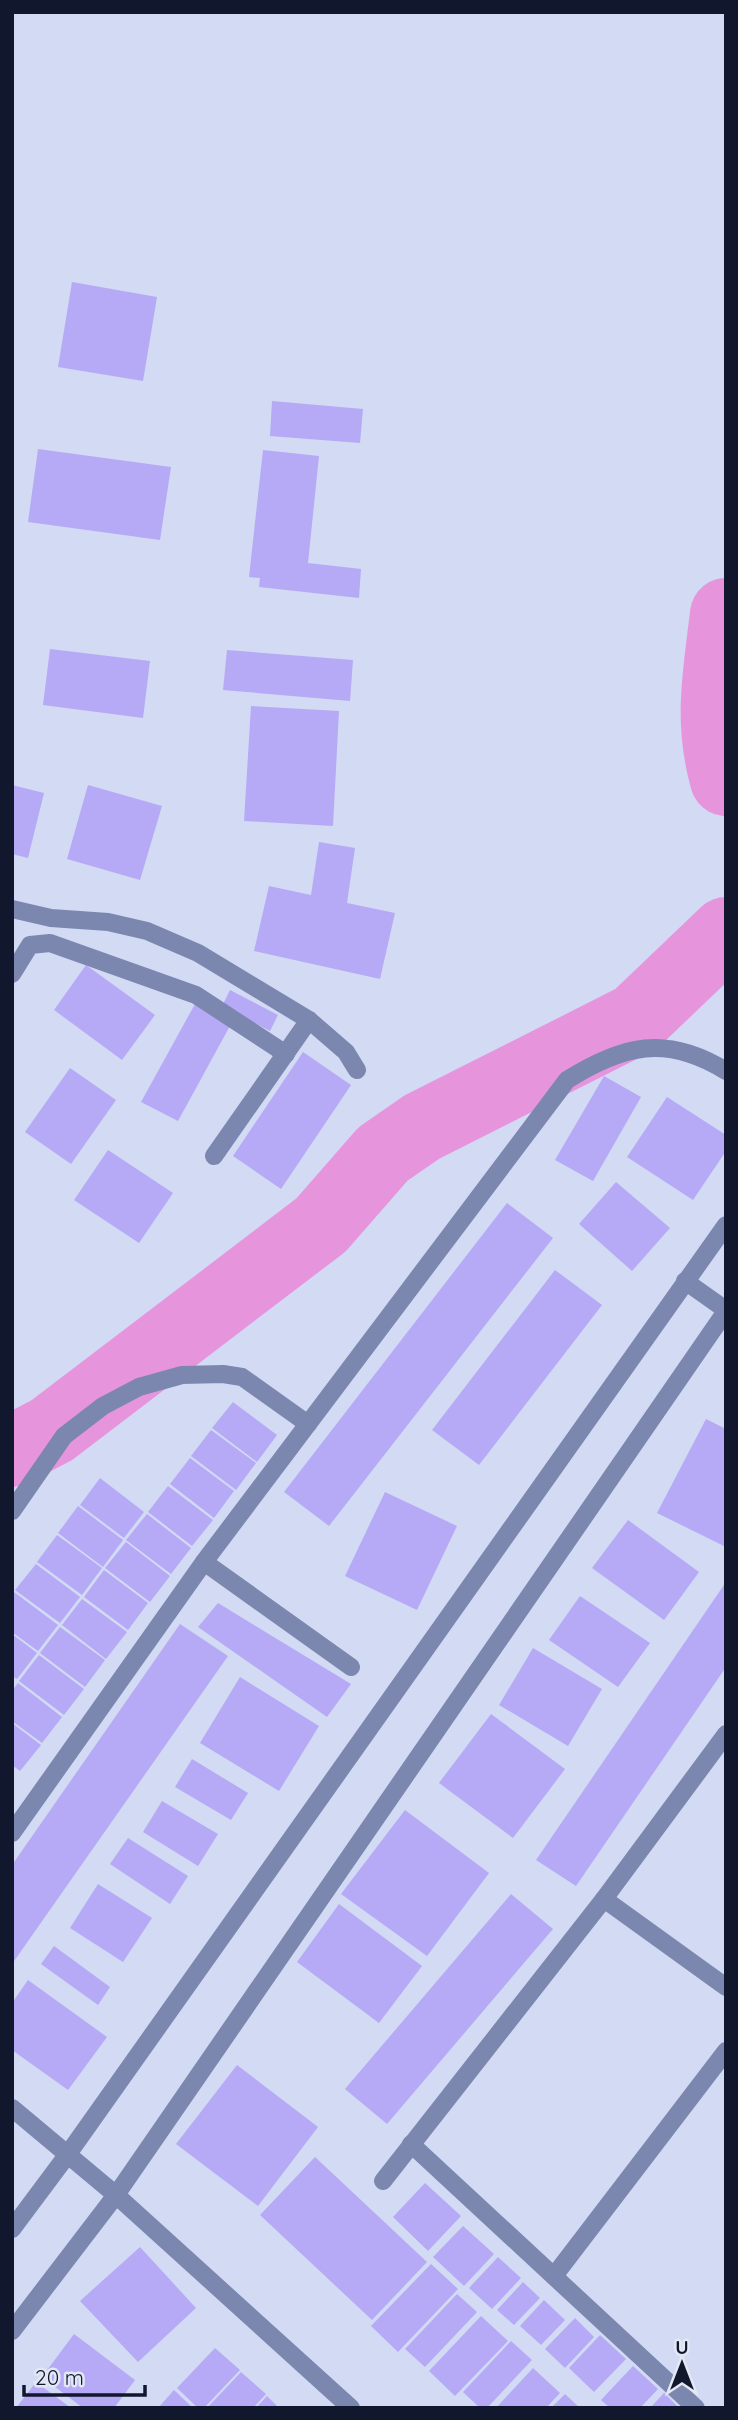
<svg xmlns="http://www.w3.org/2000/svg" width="738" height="2420" font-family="Quicksand,sans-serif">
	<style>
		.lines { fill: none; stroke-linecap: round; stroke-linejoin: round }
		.river { stroke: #e695dd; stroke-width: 72 }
		.building { fill: #b6aaf6 }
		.minor { stroke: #7b87ae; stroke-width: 18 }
	</style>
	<rect width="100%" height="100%" fill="#d2daf4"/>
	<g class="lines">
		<g class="river">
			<path d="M726,614C719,674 709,720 726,780"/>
			<path d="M12,1451L52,1430L321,1225L383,1154L422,1127L636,1019L726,933"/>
		</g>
	</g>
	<g class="building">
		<path d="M72,282L157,297L143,381L58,367Z"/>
		<path d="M272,401L363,409L360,443L270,436Z"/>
		<path d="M38,449L171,467L160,540L28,522Z"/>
		<path d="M263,450L319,456L308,563L361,569L359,598L259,587L260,578L249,577Z"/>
		<path d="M50,649L150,661L143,718L43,705Z"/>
		<path d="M227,650L353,660L350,701L223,690Z"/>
		<path d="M251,706L339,711L333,826L244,821Z"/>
		<path d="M12,785L44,793L28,858L12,854Z"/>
		<path d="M88,785L162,806L140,880L67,859Z"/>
		<path d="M319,842L355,848L347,903L395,913L380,979L254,951L269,886L311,895Z"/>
		<path d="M86,965L155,1015L122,1060L54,1010Z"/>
		<path d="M230,990L278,1015L270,1031L222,1006Z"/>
		<path d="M195,1004L231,1024L178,1121L141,1102Z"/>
		<path d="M303,1052L351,1085L281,1189L233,1156Z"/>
		<path d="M70,1068L116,1100L71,1164L25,1132Z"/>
		<path d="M604,1076L641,1097L593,1181L555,1160Z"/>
		<path d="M667,1097L726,1135V1151L693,1200L627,1157Z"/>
		<path d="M108,1150L173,1193L139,1243L74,1200Z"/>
		<path d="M616,1182L670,1228L632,1271L579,1224Z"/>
		<path d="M507,1203L553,1238L329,1526L284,1492Z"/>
		<path d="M555,1270L602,1305L479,1465L432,1430Z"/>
		<path d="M233,1402L277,1435L257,1462L212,1428Z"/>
		<path d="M706,1419L726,1429V1547L657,1513Z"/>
		<path d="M211,1430L256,1463L236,1490L191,1456Z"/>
		<path d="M190,1458L234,1491L214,1518L170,1484Z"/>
		<path d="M100,1478L144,1512L124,1538L80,1505Z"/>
		<path d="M168,1486L213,1520L192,1546L148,1512Z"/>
		<path d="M385,1492L457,1526L417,1610L345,1576Z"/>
		<path d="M78,1506L123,1540L103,1567L58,1533Z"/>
		<path d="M147,1514L191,1548L171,1574L126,1540Z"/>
		<path d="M628,1520L699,1572L664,1620L592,1568Z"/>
		<path d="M57,1535L102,1568L82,1595L37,1562Z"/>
		<path d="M126,1542L170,1576L150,1602L105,1568Z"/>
		<path d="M36,1564L80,1597L60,1623L15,1590Z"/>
		<path d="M104,1570L148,1603L128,1630L84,1597Z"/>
		<path d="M726,1582V1667L576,1886L536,1860Z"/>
		<path d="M14,1592L58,1625L38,1651L12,1632Z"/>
		<path d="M580,1596L650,1643L618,1687L549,1640Z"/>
		<path d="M82,1599L127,1632L106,1659L62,1625Z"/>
		<path d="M218,1603L351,1684L327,1717L198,1627Z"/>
		<path d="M180,1624L228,1656L12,1964V1865Z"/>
		<path d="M60,1627L105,1660L85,1687L40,1653Z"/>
		<path d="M12,1634L37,1653L17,1679L12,1676Z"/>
		<path d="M533,1648L602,1689L568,1746L499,1705Z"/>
		<path d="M39,1655L84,1689L64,1715L19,1681Z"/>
		<path d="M240,1677L319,1726L279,1791L200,1743Z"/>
		<path d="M18,1683L62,1717L42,1743L12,1721V1691Z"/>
		<path d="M491,1714L565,1769L513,1838L439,1783Z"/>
		<path d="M12,1723L41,1745L20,1771L12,1765Z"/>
		<path d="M192,1759L248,1793L231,1820L175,1787Z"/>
		<path d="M162,1801L218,1834L198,1866L143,1832Z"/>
		<path d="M405,1810L489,1873L427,1956L341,1894Z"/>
		<path d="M128,1838L188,1876L170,1904L110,1864Z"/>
		<path d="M98,1884L152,1918L123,1962L70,1928Z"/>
		<path d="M511,1894L553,1929L387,2124L345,2089Z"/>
		<path d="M339,1904L422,1966L379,2023L297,1962Z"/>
		<path d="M54,1946L110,1987L98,2005L41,1964Z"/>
		<path d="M28,1980L107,2037L68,2090L12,2050V2003Z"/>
		<path d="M237,2065L318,2127L258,2206L176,2144Z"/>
		<path d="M315,2157L427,2262L372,2320L260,2215Z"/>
		<path d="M425,2183L461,2216L428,2251L393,2217Z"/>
		<path d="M463,2226L494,2254L464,2286L433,2257Z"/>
		<path d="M140,2247L196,2308L138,2362L80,2301Z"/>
		<path d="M498,2257L521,2278L492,2309L469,2288Z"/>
		<path d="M431,2264L458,2289L398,2352L371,2326Z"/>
		<path d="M523,2282L540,2298L514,2325L497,2310Z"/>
		<path d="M457,2294L477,2312L425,2367L405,2349Z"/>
		<path d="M544,2300L565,2320L541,2345L520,2326Z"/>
		<path d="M481,2316L508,2341L455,2396L429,2371Z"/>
		<path d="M575,2318L594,2337L565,2368L545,2349Z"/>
		<path d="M74,2334L135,2380L114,2408H83L42,2377Z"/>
		<path d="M600,2335L626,2359L594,2392L569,2368Z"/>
		<path d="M511,2341L532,2360L487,2408H480L463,2392Z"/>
		<path d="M215,2348L240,2370L204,2408H198L177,2388Z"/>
		<path d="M633,2366L658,2389L640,2408H610L601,2400Z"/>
		<path d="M533,2368L560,2393L546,2408H496Z"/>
		<path d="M241,2372L266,2394L253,2408H207Z"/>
		<path d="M36,2382L71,2408H16Z"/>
		<path d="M174,2390L193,2408H158Z"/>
		<path d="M664,2393L679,2408H650Z"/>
		<path d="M565,2394L580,2408H551Z"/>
		<path d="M267,2396L279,2408H256Z"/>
	</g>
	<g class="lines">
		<g class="minor">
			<path d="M12,909L51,918L108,922L147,931L198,953L309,1020L346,1052L357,1070"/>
			<path d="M12,974L30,945L50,943L196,995L286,1054"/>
			<path d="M214,1156L309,1020"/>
			<path d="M685,1281L726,1310"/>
			<path d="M12,1511L64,1436L103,1406L139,1387L182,1375L223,1374L242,1377L308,1424"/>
			<path d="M204,1562L351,1667"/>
			<path d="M12,1833L204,1562L567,1080C623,1045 666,1034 726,1071"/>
			<path d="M604,1899L726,1987"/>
			<path d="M12,2108L116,2195L351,2408"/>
			<path d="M411,2144L696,2408"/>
			<path d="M383,2181L604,1899L726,1734"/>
			<path d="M12,2229L68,2154L726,1225"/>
			<path d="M554,2276L726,2051"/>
			<path d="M12,2331L116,2195L726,1311"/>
		</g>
	</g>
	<rect width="738" height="2420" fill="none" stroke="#11172d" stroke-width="28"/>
	<g transform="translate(682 2364)" stroke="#e3e8f5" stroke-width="5" paint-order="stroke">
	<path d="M0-5L12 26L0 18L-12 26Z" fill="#11172d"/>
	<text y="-10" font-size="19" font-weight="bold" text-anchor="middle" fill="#11172d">U</text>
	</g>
	<path d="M24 2385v10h121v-10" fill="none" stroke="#11172d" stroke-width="3.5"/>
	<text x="35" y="2385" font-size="21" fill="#11172d" stroke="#e3e8f5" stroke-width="5" paint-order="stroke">20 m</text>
</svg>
